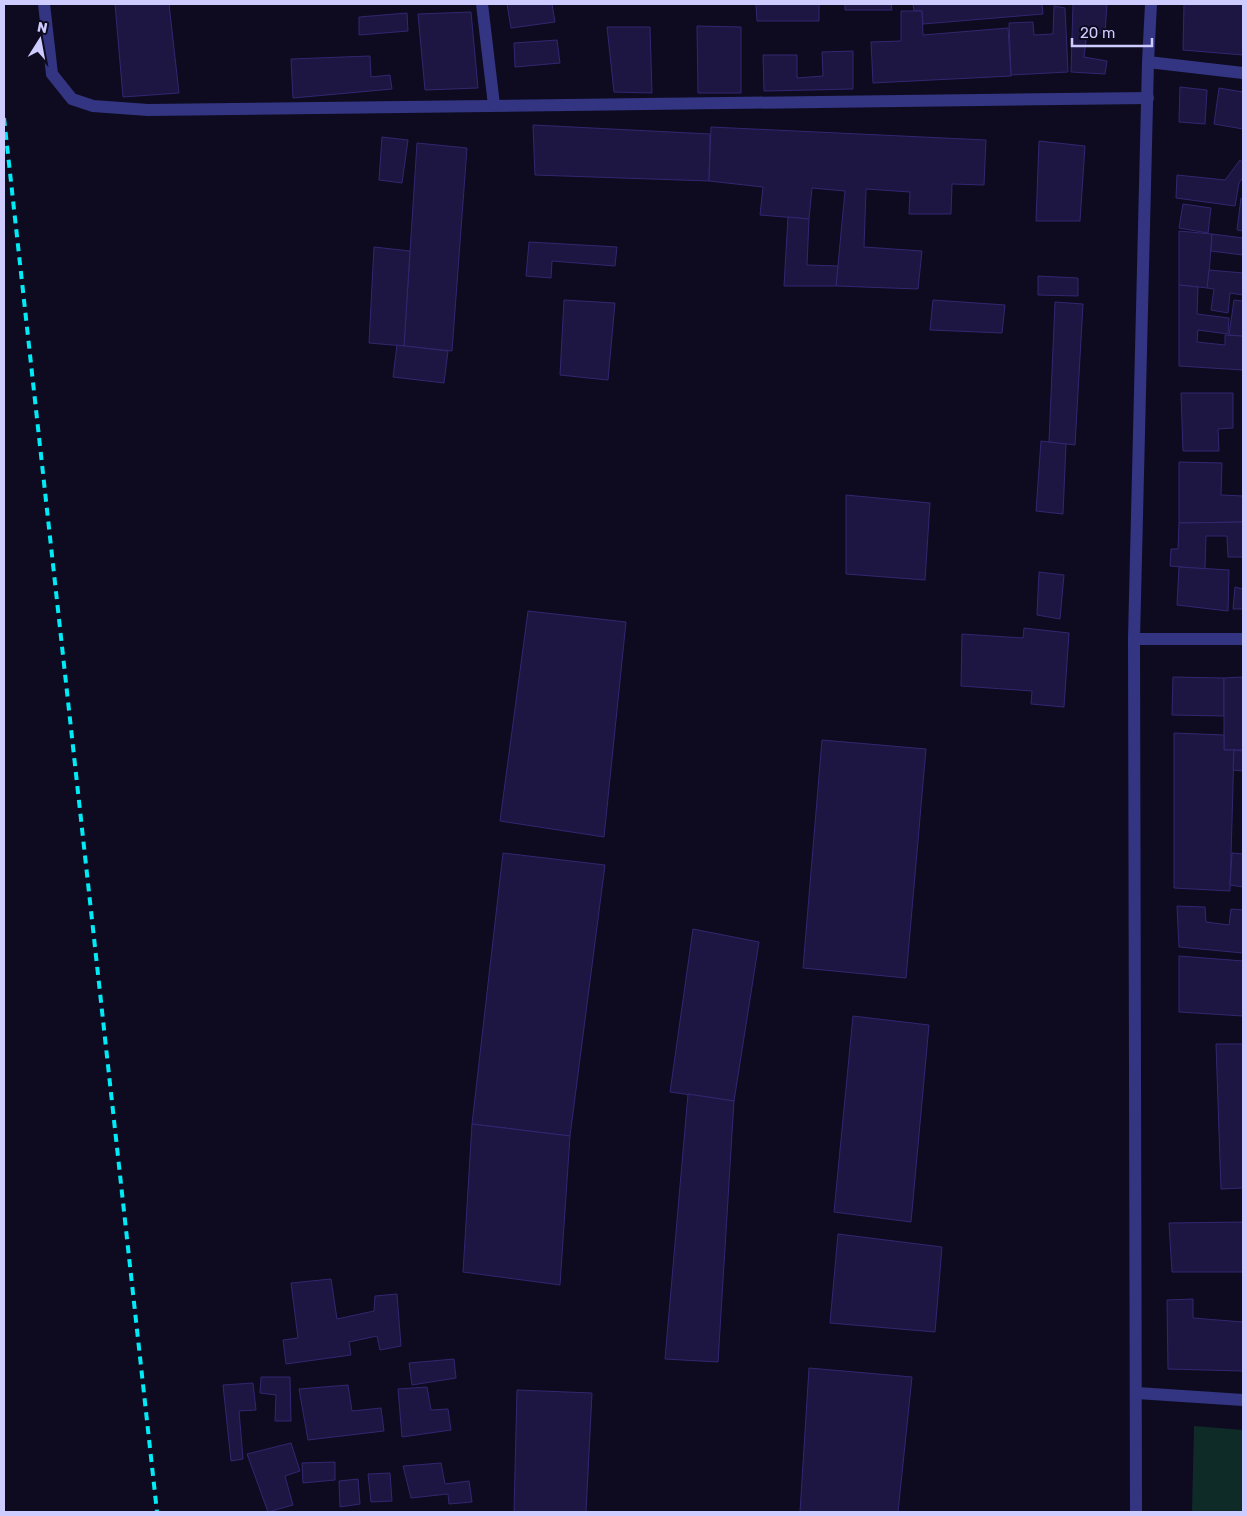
<svg xmlns="http://www.w3.org/2000/svg" width="1247" height="1516" font-family="Rubik,sans-serif">
	<style>
		.green { fill: #0e2b28 }
		.building { fill: #1d1642; stroke: #312770 }
		.lines { fill: none; stroke-linecap: round; stroke-linejoin: round }
		.minor { stroke: #333582; stroke-width: 12 }
		.rail { stroke: #00ebf6; stroke-width: 4; stroke-dasharray: 8 6; stroke-linecap: butt }
	</style>
	<rect width="100%" height="100%" fill="#0e0b20"/>
	<path class="green" d="M1194,1426L1243,1430V1512H1192Z"/>
	<g class="building">
		<path d="M115,4H169L179,93L123,97Z"/>
		<path d="M507,4H552L555,22L511,28Z"/>
		<path d="M756,4H819V21H757Z"/>
		<path d="M845,4H891L892,10H845Z"/>
		<path d="M913,4H1042L1043,14L923,24L922,11H914Z"/>
		<path d="M1073,4H1107L1105,33H1087L1084,57L1107,61L1105,74L1071,72Z"/>
		<path d="M1184,4H1243V55L1183,50Z"/>
		<path d="M1054,6L1065,8L1068,72L1011,75L1009,23L1033,22L1034,35L1053,34Z"/>
		<path d="M901,11H922L923,35L1008,28L1011,76L873,83L871,42L901,41Z"/>
		<path d="M471,12L478,88L425,90L418,14Z"/>
		<path d="M407,13L408,31L359,35V17Z"/>
		<path d="M697,26L741,27V93H698Z"/>
		<path d="M607,27H650L652,93L614,92Z"/>
		<path d="M557,40L560,63L515,67L514,43Z"/>
		<path d="M853,51V89L764,91L763,55H797V78L823,76L822,52Z"/>
		<path d="M370,56L371,77L390,75L392,89L293,98L291,59Z"/>
		<path d="M1180,87L1207,90L1205,124L1179,122Z"/>
		<path d="M1219,88L1243,92V129L1214,124Z"/>
		<path d="M533,125L710,134L709,181L535,175Z"/>
		<path d="M711,127L986,140L984,185L952,184L951,214H909L910,192L866,189L864,247L922,251L918,289L836,286L845,191L812,188L809,219L760,215L763,187L709,181Z"/>
		<path d="M382,137L408,140L402,183L379,180Z"/>
		<path d="M1039,141L1085,146L1080,221H1036Z"/>
		<path d="M417,143L467,148L452,351L404,346Z"/>
		<path d="M1240,160L1243,163V177L1239,183L1235,206L1176,198L1177,175L1225,180Z"/>
		<path d="M1241,198L1243,199V231L1237,230Z"/>
		<path d="M1183,204L1211,208L1208,233L1179,228Z"/>
		<path d="M788,217L809,219L807,265L838,266L836,286H784Z"/>
		<path d="M1179,231L1212,234L1208,288L1179,285Z"/>
		<path d="M1212,234L1243,238V255L1211,251Z"/>
		<path d="M529,242L617,247L615,266L552,261L551,278L526,276Z"/>
		<path d="M374,247L410,251L404,346L369,343Z"/>
		<path d="M1209,270L1243,273V295L1230,293L1228,313L1211,310L1214,289L1207,288Z"/>
		<path d="M1038,276L1078,278V296L1038,295Z"/>
		<path d="M1179,285L1198,287L1197,314L1229,318L1228,334L1198,330L1197,342L1225,345V335L1243,336V370L1179,366Z"/>
		<path d="M564,300L615,303L608,380L560,375Z"/>
		<path d="M933,300L1005,305L1002,333L930,330Z"/>
		<path d="M1234,300L1243,301V336L1229,335Z"/>
		<path d="M1055,302L1083,304L1075,445L1049,442Z"/>
		<path d="M397,345L448,351L444,383L393,377Z"/>
		<path d="M1181,393H1233V428L1218,429L1219,451H1183Z"/>
		<path d="M1041,441L1066,444L1063,514L1036,511Z"/>
		<path d="M1179,462L1222,463L1221,495L1243,496V522L1179,523Z"/>
		<path d="M846,495L930,503L925,580L846,574Z"/>
		<path d="M1243,522V557H1228L1227,536H1206L1205,569L1170,566L1171,549H1178L1179,523Z"/>
		<path d="M1179,567L1229,570L1228,611L1177,605Z"/>
		<path d="M1039,572L1064,575L1060,619L1037,615Z"/>
		<path d="M1235,587L1243,589V609H1233Z"/>
		<path d="M528,611L626,622L604,837L500,821Z"/>
		<path d="M1024,628L1069,633L1064,707L1031,704L1032,691L961,686L962,634L1023,638Z"/>
		<path d="M1173,677L1224,678V716L1172,715Z"/>
		<path d="M1243,677V750H1224V678Z"/>
		<path d="M1174,733L1224,735V750H1234L1230,891L1174,888Z"/>
		<path d="M822,740L926,749L906,978L803,968Z"/>
		<path d="M1234,750L1243,751V771L1233,770Z"/>
		<path d="M503,853L605,865L570,1136L472,1124Z"/>
		<path d="M1232,853L1243,854V887L1230,885Z"/>
		<path d="M1177,906L1205,907L1206,922L1229,925L1231,909L1243,910V953L1179,947Z"/>
		<path d="M693,929L759,942L734,1101L670,1092Z"/>
		<path d="M1179,956L1243,961V1016L1179,1012Z"/>
		<path d="M853,1016L929,1025L911,1222L834,1212Z"/>
		<path d="M1216,1044H1243V1188L1221,1189Z"/>
		<path d="M688,1094L734,1101L718,1362L665,1359Z"/>
		<path d="M472,1124L570,1136L560,1285L463,1272Z"/>
		<path d="M1243,1222V1272H1172L1169,1223Z"/>
		<path d="M838,1234L942,1247L935,1332L830,1323Z"/>
		<path d="M331,1279L337,1319L374,1311L375,1296L397,1294L401,1346L380,1350L377,1336L349,1342L351,1355L286,1364L283,1340L298,1338L291,1283Z"/>
		<path d="M1193,1299V1318L1243,1322V1371L1168,1369L1167,1300Z"/>
		<path d="M454,1359L456,1378L412,1385L409,1363Z"/>
		<path d="M809,1368L912,1377L898,1512H800Z"/>
		<path d="M261,1377H290L291,1421H275L276,1395L260,1393Z"/>
		<path d="M253,1383L256,1410L239,1411L243,1459L231,1461L223,1385Z"/>
		<path d="M348,1385L352,1411L381,1408L384,1431L308,1440L299,1389Z"/>
		<path d="M427,1387L431,1410L448,1409L451,1430L402,1437L398,1389Z"/>
		<path d="M517,1390L592,1393L586,1512H514Z"/>
		<path d="M291,1443L300,1471L285,1476L293,1505L268,1512L247,1454Z"/>
		<path d="M335,1462V1480L303,1483L302,1463Z"/>
		<path d="M441,1463L445,1484L469,1481L472,1502L449,1504L448,1494L411,1498L403,1466Z"/>
		<path d="M390,1473L392,1501L371,1502L368,1474Z"/>
		<path d="M358,1479L360,1504L340,1507L339,1481Z"/>
	</g>
	<g class="lines">
		<g class="minor">
			<path d="M44,4L52,74L72,99L93,106L148,110L1148,98"/>
			<path d="M482,4L494,105"/>
			<path d="M1148,62L1243,73"/>
			<path d="M1134,639H1243"/>
			<path d="M1137,1393L1243,1400"/>
			<path d="M1136,1512L1134,639L1148,62L1151,4"/>
		</g>
		<path class="rail" d="M4,118L157,1512"/>
	</g>
	<rect width="1247" height="1516" fill="none" stroke="#cecbff" stroke-width="10"/>
	<g transform="translate(40 40) rotate(11)" stroke="#0e0b20" stroke-width="4" paint-order="stroke">
	<path d="M0-4L9 19L0 12L-9 19Z" fill="#cecbff"/>
	<text y="-8" font-size="14" font-weight="bold" text-anchor="middle" fill="#cecbff">N</text>
	</g>
	<path d="M1072 38v8h80v-8" fill="none" stroke="#cecbff" stroke-width="2.5"/>
	<text x="1080" y="38" font-size="15" fill="#cecbff" stroke="#0e0b20" stroke-width="4" paint-order="stroke">20 m</text>
</svg>
